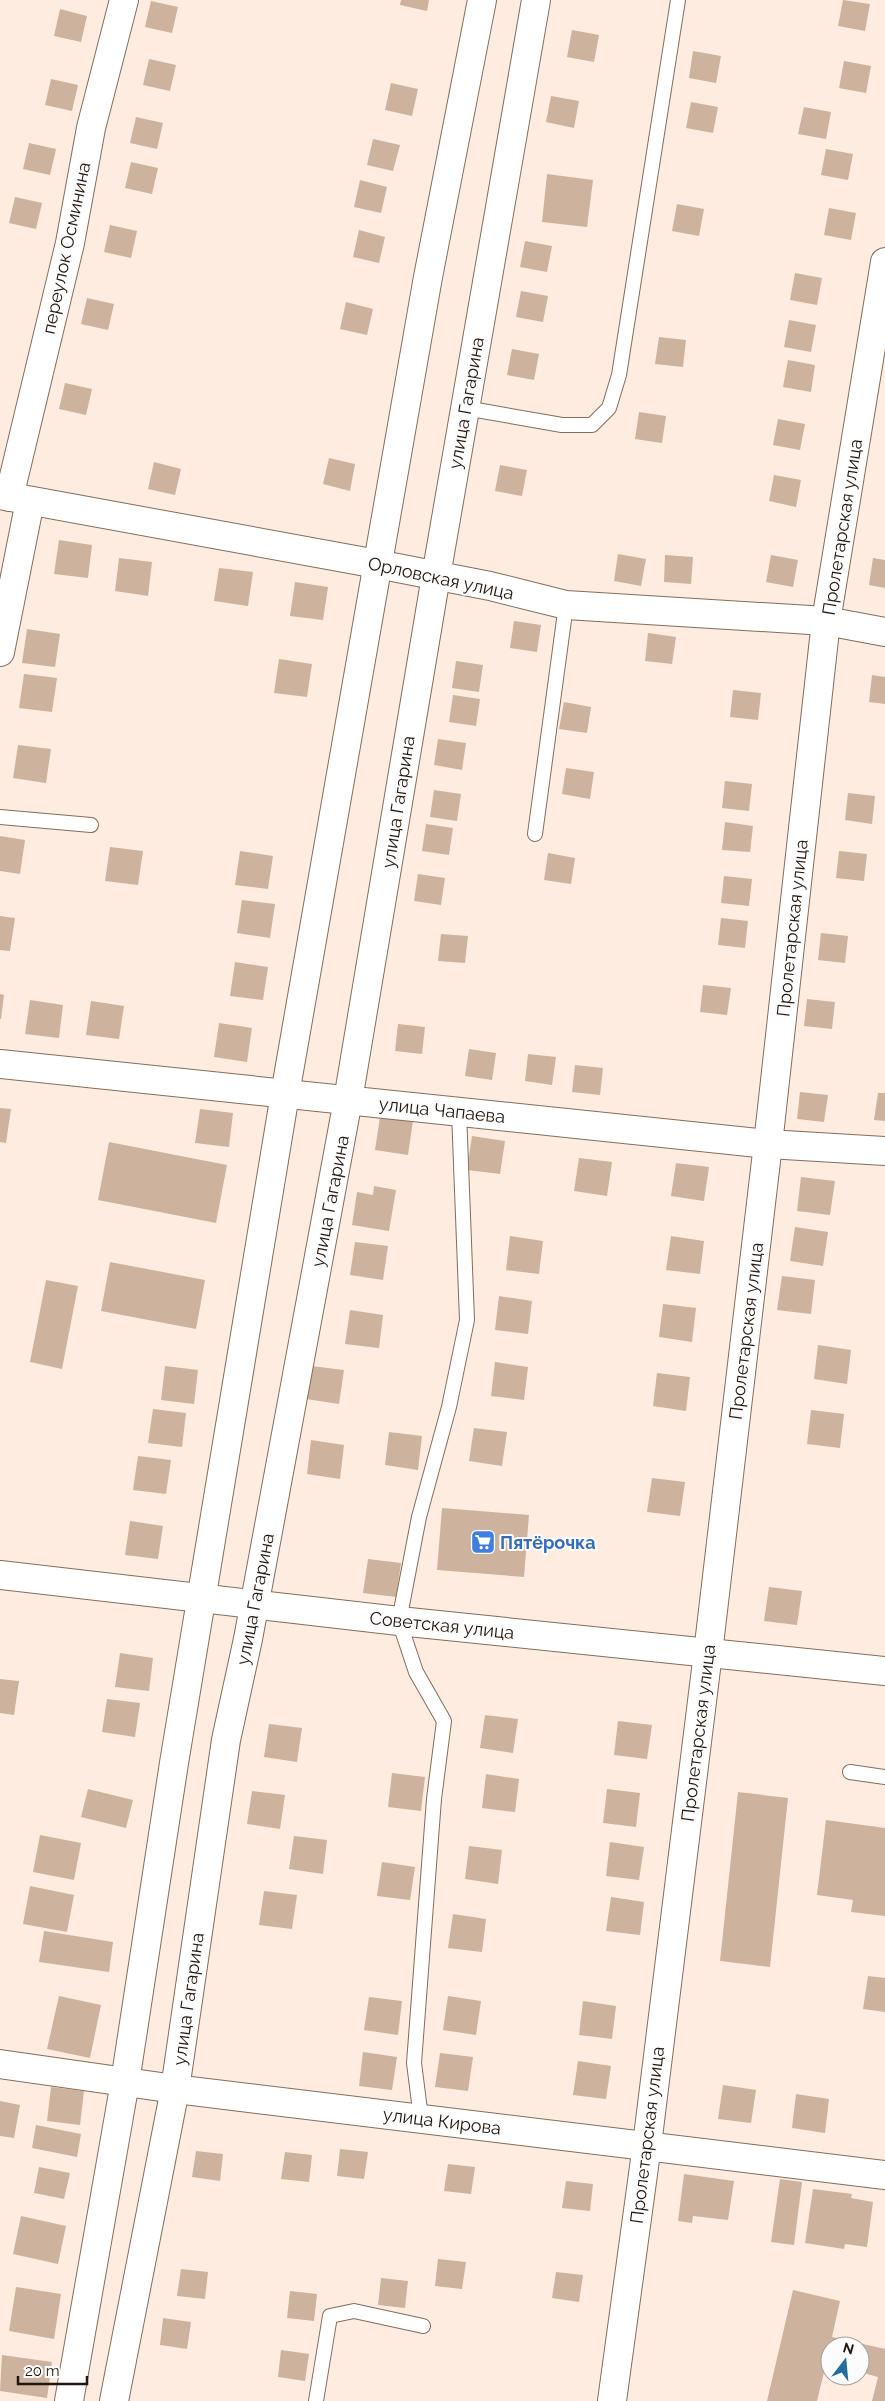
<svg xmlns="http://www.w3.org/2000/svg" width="885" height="2401" font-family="Raleway,sans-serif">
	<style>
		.building { fill: #cdb39d }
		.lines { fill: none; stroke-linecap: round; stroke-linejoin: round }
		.service-casing { stroke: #856c5a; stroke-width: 16 }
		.minor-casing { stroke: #856c5a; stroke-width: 30 }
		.tertiary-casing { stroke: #856c5a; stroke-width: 30 }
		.service { stroke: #fff; stroke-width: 14 }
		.minor { stroke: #fff; stroke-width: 28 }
		.tertiary { stroke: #fff; stroke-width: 28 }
		.labels { text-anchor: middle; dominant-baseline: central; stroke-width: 4; stroke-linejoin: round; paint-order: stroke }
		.street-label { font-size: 18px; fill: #211710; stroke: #fcfcfc }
		.shop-label { font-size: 18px; font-weight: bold; fill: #366cbe; stroke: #fcfcfc; text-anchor: start }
	</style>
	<rect width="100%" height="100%" fill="#fdecdf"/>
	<g class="building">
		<path d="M401,0H429L427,11L400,5Z"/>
		<path d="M843,0L870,4L865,31L838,26Z"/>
		<path d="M151,1L178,7L172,33L145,27Z"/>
		<path d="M60,9L87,16L81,42L54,36Z"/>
		<path d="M572,30L599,35L594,62L567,57Z"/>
		<path d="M693,51L721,56L716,83L689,78Z"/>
		<path d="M149,59L176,65L170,91L143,85Z"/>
		<path d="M844,61L871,66L866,93L839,88Z"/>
		<path d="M51,79L78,85L72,111L45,105Z"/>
		<path d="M391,83L418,89L412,116L385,110Z"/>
		<path d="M551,96L579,101L574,128L546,122Z"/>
		<path d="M691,102L718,107L713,133L686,128Z"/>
		<path d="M804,107L831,112L826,139L798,134Z"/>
		<path d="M136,117L163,123L157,149L130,143Z"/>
		<path d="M373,139L400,145L393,171L367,165Z"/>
		<path d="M29,143L56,149L50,175L23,169Z"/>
		<path d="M826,149L853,154L848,180L821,175Z"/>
		<path d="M131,162L158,168L152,194L125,188Z"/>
		<path d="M547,174L593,180L587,227L542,222Z"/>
		<path d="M360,180L387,187L381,213L354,207Z"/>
		<path d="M15,197L42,203L36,229L9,223Z"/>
		<path d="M677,204L704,209L699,236L672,231Z"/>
		<path d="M829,208L856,213L851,240L824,235Z"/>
		<path d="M110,225L137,231L131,258L104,252Z"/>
		<path d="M359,230L385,237L379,263L353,257Z"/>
		<path d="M525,241L552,246L547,272L520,267Z"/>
		<path d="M795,273L822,278L817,305L790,300Z"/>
		<path d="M521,291L548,296L543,322L516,317Z"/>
		<path d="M87,298L114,304L108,330L81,324Z"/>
		<path d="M346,302L373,309L367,335L340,329Z"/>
		<path d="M789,320L816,325L811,352L784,347Z"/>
		<path d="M659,337L686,340L683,367L655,364Z"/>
		<path d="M512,349L539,354L534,380L507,375Z"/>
		<path d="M788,360L815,365L811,392L783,387Z"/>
		<path d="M65,383L92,389L86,415L59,409Z"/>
		<path d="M639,412L666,416L662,443L635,439Z"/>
		<path d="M778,419L805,424L800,450L773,445Z"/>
		<path d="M329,458L355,464L350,491L323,484Z"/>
		<path d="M154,462L181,469L175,495L148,489Z"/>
		<path d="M500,465L527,470L522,496L495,491Z"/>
		<path d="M774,475L801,480L796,507L769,501Z"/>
		<path d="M59,540L92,545L88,578L54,574Z"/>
		<path d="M618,554L646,559L641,586L614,581Z"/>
		<path d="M665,555L693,557L691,584L664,582Z"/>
		<path d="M771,555L798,560L793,587L766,582Z"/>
		<path d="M119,558L152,562L148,596L115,591Z"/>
		<path d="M873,558L885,560V588L869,585Z"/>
		<path d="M219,568L253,572L248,606L214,601Z"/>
		<path d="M295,582L328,587L323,620L290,616Z"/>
		<path d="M514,621L541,625L537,652L510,648Z"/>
		<path d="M27,629L60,634L55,667L22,663Z"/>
		<path d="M648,633L676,637L672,664L645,661Z"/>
		<path d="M279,659L312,664L307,697L274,693Z"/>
		<path d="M456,661L483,665L479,692L452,688Z"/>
		<path d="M24,674L57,678L52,712L19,708Z"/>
		<path d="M872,675L885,677V704L869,702Z"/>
		<path d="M733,690L761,693L758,720L730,717Z"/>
		<path d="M453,695L480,699L476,726L449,722Z"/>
		<path d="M564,702L591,707L587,733L559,729Z"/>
		<path d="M438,739L466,743L462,770L434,765Z"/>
		<path d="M18,745L51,749L46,783L13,778Z"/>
		<path d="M566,768L594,772L590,799L562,794Z"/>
		<path d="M725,781L752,784L749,811L722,808Z"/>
		<path d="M434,790L461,794L457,821L430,817Z"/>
		<path d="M848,793L875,796L872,824L845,820Z"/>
		<path d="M725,822L753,826L750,852L722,850Z"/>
		<path d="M426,824L453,828L449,855L422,851Z"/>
		<path d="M0,836L25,840L20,874L0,871Z"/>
		<path d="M110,847L143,851L138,885L105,881Z"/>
		<path d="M240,851L273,856L268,889L235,885Z"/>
		<path d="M839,851L867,854L864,881L836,878Z"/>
		<path d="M548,853L575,858L571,884L544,880Z"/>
		<path d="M418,874L445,878L441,905L414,901Z"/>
		<path d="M724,876L752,879L749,906L721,903Z"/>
		<path d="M242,900L275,904L270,938L237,933Z"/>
		<path d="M0,916L15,918L10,951L0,950Z"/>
		<path d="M721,918L748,921L745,948L718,945Z"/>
		<path d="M821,933L848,936L845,963L818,960Z"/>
		<path d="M441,934L468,936L465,963L438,961Z"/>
		<path d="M235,962L268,967L263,1000L230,996Z"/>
		<path d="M703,985L731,988L727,1015L700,1012Z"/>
		<path d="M0,994L4,995L1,1019H0Z"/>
		<path d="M807,999L835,1002L832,1029L804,1026Z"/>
		<path d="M30,1000L63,1005L59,1038L25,1034Z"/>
		<path d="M91,1001L124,1006L119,1039L86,1035Z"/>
		<path d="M219,1023L252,1028L247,1062L214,1057Z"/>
		<path d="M398,1024L425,1027L422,1054L395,1051Z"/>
		<path d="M469,1049L496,1053L492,1080L465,1076Z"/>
		<path d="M528,1054L556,1057L552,1085L525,1081Z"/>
		<path d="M575,1065L603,1068L600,1095L572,1092Z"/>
		<path d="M800,1092L828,1095L824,1122L797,1119Z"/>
		<path d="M878,1093H885V1121L874,1120Z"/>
		<path d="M0,1108L11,1109L6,1143L0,1142Z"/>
		<path d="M200,1109L233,1113L229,1147L195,1143Z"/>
		<path d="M380,1117L413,1121L408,1155L375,1150Z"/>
		<path d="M472,1136L505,1141L500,1174L467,1170Z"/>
		<path d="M109,1142L227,1165L216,1223L98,1200Z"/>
		<path d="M579,1158L612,1162L607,1196L574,1191Z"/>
		<path d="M676,1163L709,1167L704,1201L671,1196Z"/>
		<path d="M801,1177L835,1181L830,1215L797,1211Z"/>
		<path d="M374,1186L396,1190L389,1231L352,1225L357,1192L373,1195Z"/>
		<path d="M795,1227L828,1232L823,1266L790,1261Z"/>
		<path d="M510,1236L543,1241L539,1274L506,1270Z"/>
		<path d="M671,1236L704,1241L700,1274L666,1270Z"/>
		<path d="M355,1242L388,1246L383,1280L350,1275Z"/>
		<path d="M110,1262L205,1280L196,1329L101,1311Z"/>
		<path d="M782,1276L815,1280L811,1314L777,1310Z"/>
		<path d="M46,1280L78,1286L62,1369L30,1362Z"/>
		<path d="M499,1296L532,1301L528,1334L495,1330Z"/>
		<path d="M663,1304L696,1308L692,1342L659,1337Z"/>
		<path d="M350,1310L383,1315L379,1348L345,1344Z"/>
		<path d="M818,1345L851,1350L847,1384L814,1379Z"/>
		<path d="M495,1362L528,1367L524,1400L491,1396Z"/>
		<path d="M165,1366L198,1370L194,1404L161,1400Z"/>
		<path d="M311,1366L344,1370L339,1404L306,1399Z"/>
		<path d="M657,1373L690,1377L686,1411L653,1406Z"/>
		<path d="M153,1409L186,1413L182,1447L148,1443Z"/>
		<path d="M811,1410L844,1414L840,1448L807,1444Z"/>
		<path d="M474,1428L507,1432L502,1466L469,1461Z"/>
		<path d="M389,1432L422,1436L418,1470L385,1465Z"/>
		<path d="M311,1440L344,1445L340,1479L307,1474Z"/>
		<path d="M138,1456L171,1460L166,1494L133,1490Z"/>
		<path d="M652,1478L685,1482L680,1516L647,1512Z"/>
		<path d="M442,1508L529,1515L524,1577L437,1570Z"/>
		<path d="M130,1521L163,1526L158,1559L125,1555Z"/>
		<path d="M368,1559L401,1563L396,1597L363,1593Z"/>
		<path d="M769,1587L802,1591L797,1625L764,1621Z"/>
		<path d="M120,1653L153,1658L149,1691L115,1687Z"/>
		<path d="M0,1679L19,1681L14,1715L0,1713Z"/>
		<path d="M107,1699L140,1703L135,1737L102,1732Z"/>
		<path d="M485,1715L518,1719L513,1753L480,1748Z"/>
		<path d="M618,1721L652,1725L647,1759L614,1755Z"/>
		<path d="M269,1724L302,1728L297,1762L264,1757Z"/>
		<path d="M392,1773L425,1777L421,1811L388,1807Z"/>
		<path d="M486,1774L519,1779L515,1812L482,1808Z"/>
		<path d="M88,1789L133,1800L126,1828L81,1817Z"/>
		<path d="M607,1789L640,1793L636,1827L603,1823Z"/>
		<path d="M252,1791L285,1795L280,1829L247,1824Z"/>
		<path d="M738,1792L788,1798L770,1967L720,1961Z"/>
		<path d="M826,1820L885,1828V1916L851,1912L853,1900L817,1895Z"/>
		<path d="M40,1835L81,1843L74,1880L33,1872Z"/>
		<path d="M294,1836L327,1840L323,1874L289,1869Z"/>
		<path d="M610,1842L644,1847L639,1880L606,1876Z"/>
		<path d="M469,1846L502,1850L498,1884L465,1879Z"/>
		<path d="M382,1862L415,1867L410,1900L377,1896Z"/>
		<path d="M30,1886L74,1895L67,1932L23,1924Z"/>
		<path d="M264,1891L297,1895L292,1929L259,1925Z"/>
		<path d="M611,1897L644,1902L640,1935L606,1931Z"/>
		<path d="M453,1914L486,1919L482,1952L448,1948Z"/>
		<path d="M44,1931L113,1942L109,1972L39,1962Z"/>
		<path d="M868,1976L885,1978V2012L863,2009Z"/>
		<path d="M59,1996L101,2005L90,2058L47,2049Z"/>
		<path d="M448,1996L481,2001L476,2035L443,2030Z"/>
		<path d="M369,1997L402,2001L398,2035L364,2030Z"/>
		<path d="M583,2001L616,2006L612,2039L579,2035Z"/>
		<path d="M363,2052L397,2057L392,2090L359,2086Z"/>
		<path d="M440,2053L473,2057L468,2091L435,2087Z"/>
		<path d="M578,2061L611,2066L606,2099L573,2095Z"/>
		<path d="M723,2085L756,2090L751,2123L718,2119Z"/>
		<path d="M51,2087L84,2091L80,2125L47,2121Z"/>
		<path d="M796,2094L829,2099L825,2133L792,2128Z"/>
		<path d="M0,2101L20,2105L14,2138L0,2136Z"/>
		<path d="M36,2125L81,2134L77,2157L32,2148Z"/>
		<path d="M340,2149L368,2152L364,2179L337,2176Z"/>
		<path d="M196,2151L223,2154L220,2181L192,2177Z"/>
		<path d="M285,2152L312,2155L309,2182L281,2179Z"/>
		<path d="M448,2164L475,2167L471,2194L444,2191Z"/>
		<path d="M39,2167L70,2173L64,2199L34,2193Z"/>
		<path d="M684,2174L734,2181L728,2220L693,2216L692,2223L678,2221Z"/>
		<path d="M780,2179L802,2182L794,2245L771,2242Z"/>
		<path d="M566,2181L593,2184L590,2211L562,2208Z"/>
		<path d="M813,2189L852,2194L851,2198L873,2202L867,2247L845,2244L844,2249L805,2243Z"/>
		<path d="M21,2216L66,2226L58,2264L13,2254Z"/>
		<path d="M438,2259L466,2262L462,2289L435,2286Z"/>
		<path d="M181,2269L208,2272L205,2299L177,2296Z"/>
		<path d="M556,2272L583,2275L579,2302L552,2298Z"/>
		<path d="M381,2278L408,2281L405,2308L378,2305Z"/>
		<path d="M16,2287L61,2294L54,2339L9,2331Z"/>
		<path d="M793,2290L840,2301L832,2337L885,2349V2401H872L878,2377L860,2372V2346H830V2365L826,2364L817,2401H767Z"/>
		<path d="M290,2291L317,2294L314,2321L287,2318Z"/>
		<path d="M163,2318L191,2322L187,2349L160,2345Z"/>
		<path d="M281,2350L309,2354L305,2381L278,2377Z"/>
		<path d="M2,2355L52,2362L47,2398L0,2391Z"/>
	</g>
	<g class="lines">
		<defs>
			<g id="service">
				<path d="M465,408L562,425H592L609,408L619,375L678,0"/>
				<path d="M0,817L91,825"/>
				<path d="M535,834L566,605"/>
				<path d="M850,1772L885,1777"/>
				<path d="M421,2118L414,2063L434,1799L444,1721L416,1672L399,1621L419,1517L449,1407L467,1320L459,1112"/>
				<path d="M316,2401L330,2316L354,2311L423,2326"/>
			</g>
			<g id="minor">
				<path d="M0,495L377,564L490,586L566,605L826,621L885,632"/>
				<path d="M9,497L70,243L91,128L124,0"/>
				<path d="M0,652L30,501"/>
				<path d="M0,1064L768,1144L885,1151"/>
				<path d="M0,2064L175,2089L885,2175"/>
				<path d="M69,2401L125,2082L174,1763L285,1094L428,277L482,0"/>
				<path d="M114,2401L175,2089L226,1740L248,1639L348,1100L436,576L536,0"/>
				<path d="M612,2401L647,2145L708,1653L768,1144L826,621L885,262"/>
			</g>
			<path id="tertiary" d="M0,1575L399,1621L885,1671"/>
		</defs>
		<use href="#service" class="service-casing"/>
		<use href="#minor" class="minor-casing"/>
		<use href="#tertiary" class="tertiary-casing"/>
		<use href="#service" class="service"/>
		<use href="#minor" class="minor"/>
		<use href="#tertiary" class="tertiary"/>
	</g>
	<defs>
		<symbol id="supermarket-square" viewBox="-11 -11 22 22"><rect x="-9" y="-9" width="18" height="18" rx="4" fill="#3f7fe0" stroke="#fcfcfc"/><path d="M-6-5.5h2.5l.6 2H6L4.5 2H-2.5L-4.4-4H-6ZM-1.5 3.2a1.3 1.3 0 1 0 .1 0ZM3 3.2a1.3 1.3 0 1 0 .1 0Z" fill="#fff"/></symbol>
	</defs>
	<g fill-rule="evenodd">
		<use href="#supermarket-square" x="469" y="1528" width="28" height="28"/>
	</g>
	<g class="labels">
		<g class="street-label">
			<text transform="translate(66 248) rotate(-78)">переулок Осминина</text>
			<text transform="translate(466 403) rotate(-80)">улица Гагарина</text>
			<text transform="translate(842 527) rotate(-81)">Пролетарская улица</text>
			<text transform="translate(441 578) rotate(12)">Орловская улица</text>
			<text transform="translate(398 802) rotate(-81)">улица Гагарина</text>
			<text transform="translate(792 928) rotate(-84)">Пролетарская улица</text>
			<text transform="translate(442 1110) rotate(6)">улица Чапаева</text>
			<text transform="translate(330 1201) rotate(-79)">улица Гагарина</text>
			<text transform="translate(746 1331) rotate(-83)">Пролетарская улица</text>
			<text transform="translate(255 1599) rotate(-79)">улица Гагарина</text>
			<text transform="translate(442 1625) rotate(6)">Советская улица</text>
			<text transform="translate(698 1733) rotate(-83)">Пролетарская улица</text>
			<text transform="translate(188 1999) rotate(-82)">улица Гагарина</text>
			<text transform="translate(442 2121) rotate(7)">улица Кирова</text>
			<text transform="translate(647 2135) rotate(-83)">Пролетарская улица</text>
		</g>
		<g class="shop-label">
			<text x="500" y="1542">Пятёрочка</text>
		</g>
	</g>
	<g transform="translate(845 2361) rotate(16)"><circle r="24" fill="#fcfcfc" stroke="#a4a09e"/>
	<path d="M0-4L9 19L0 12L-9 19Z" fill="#236da1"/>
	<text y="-8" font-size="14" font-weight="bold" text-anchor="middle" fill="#211710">N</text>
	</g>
	<path d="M18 2376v8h69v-8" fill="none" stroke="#211710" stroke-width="2.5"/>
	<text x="25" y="2376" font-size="15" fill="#211710" stroke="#fcfcfc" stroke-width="4" paint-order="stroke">20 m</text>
</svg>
